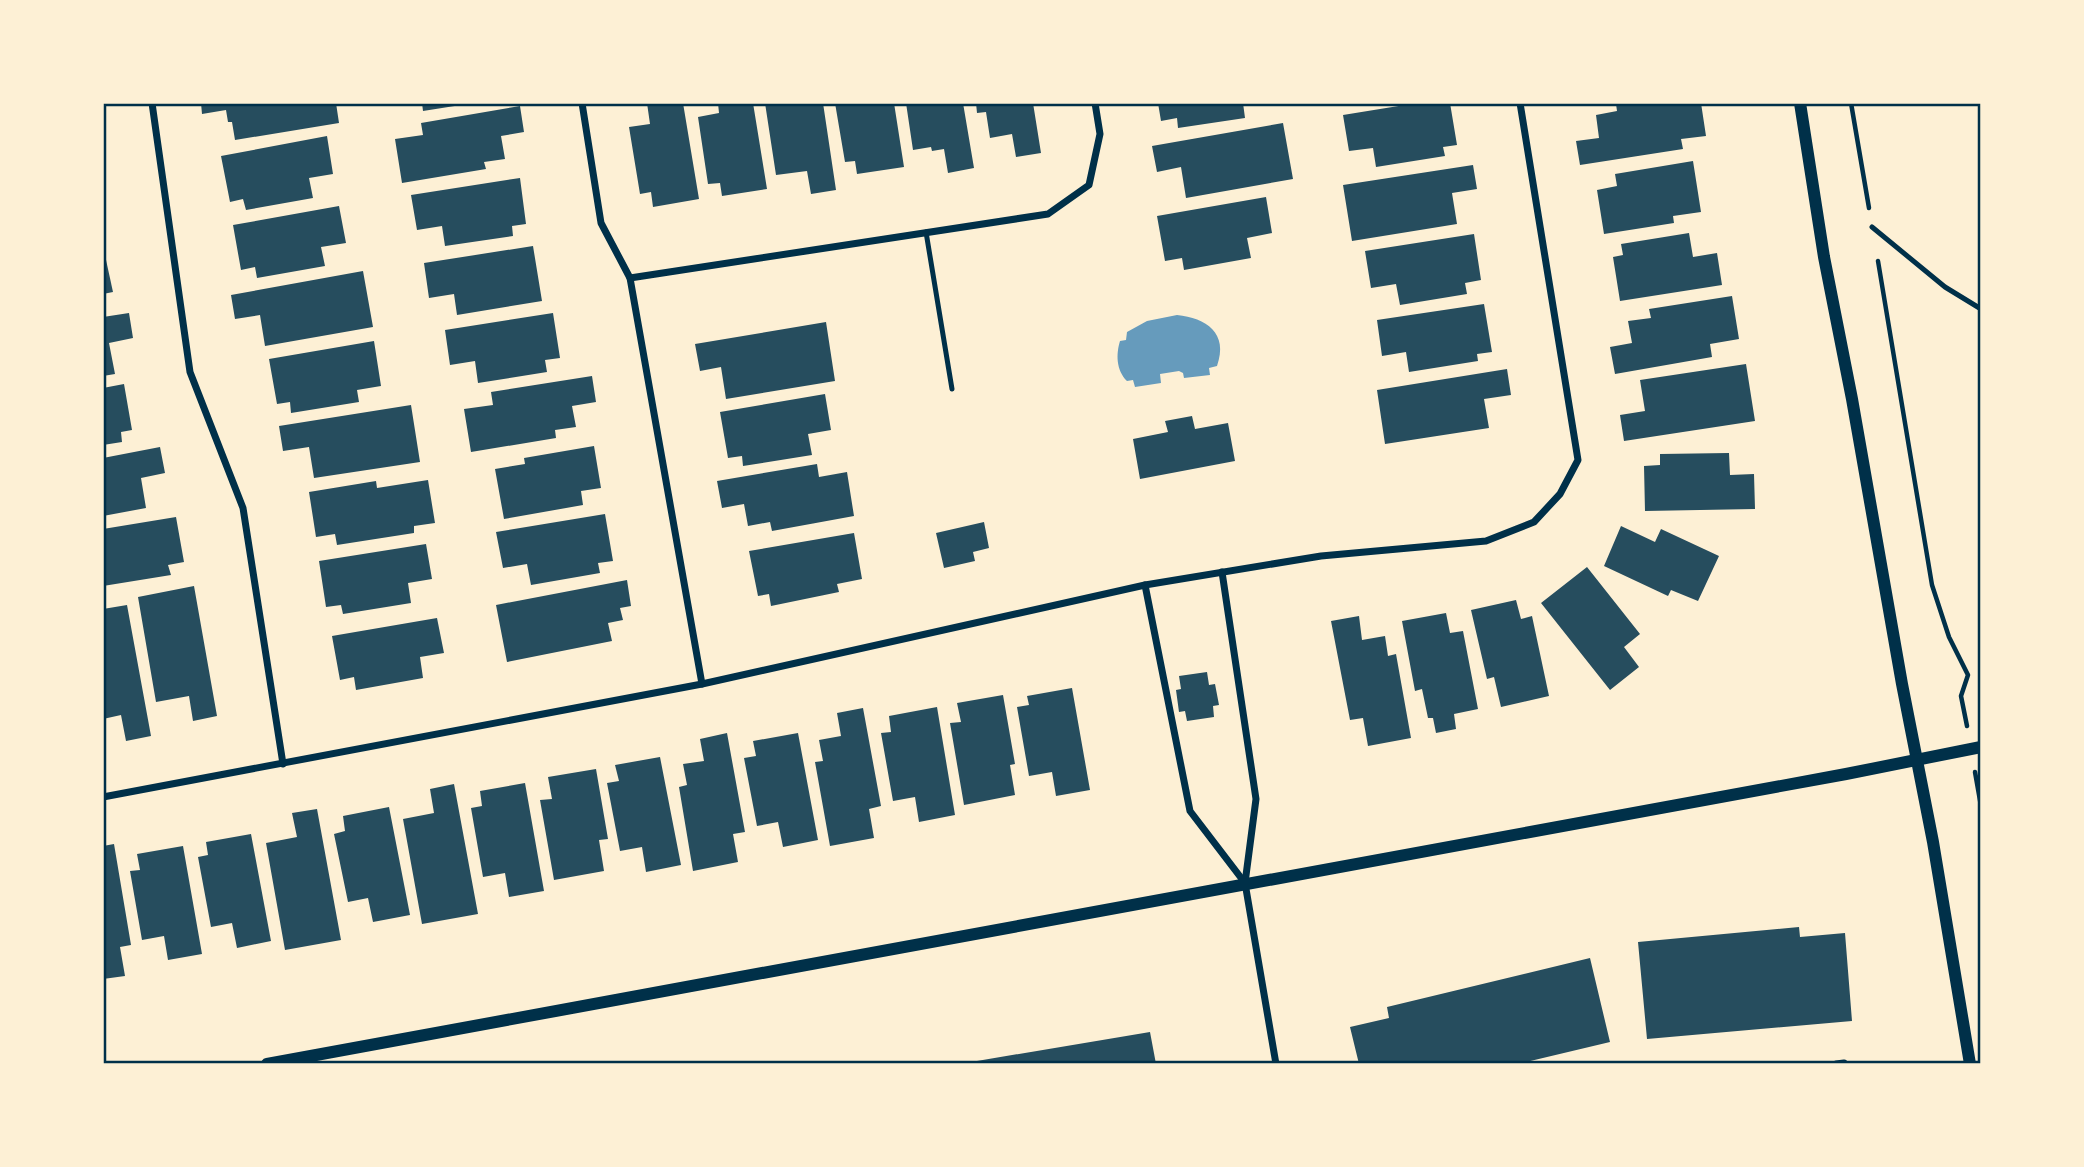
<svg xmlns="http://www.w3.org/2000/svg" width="2084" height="1167" font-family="Rubik,sans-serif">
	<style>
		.water { fill: #669bbc }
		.building { fill: #264d5e }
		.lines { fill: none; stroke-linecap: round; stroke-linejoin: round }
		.path { stroke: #003049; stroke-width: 4.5 }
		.service { stroke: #003049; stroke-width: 5 }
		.minor { stroke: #003049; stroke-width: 7 }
		.tertiary { stroke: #003049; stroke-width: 12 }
		.neatline { fill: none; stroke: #003049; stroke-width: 2.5 }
	</style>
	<rect width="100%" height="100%" fill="#fdf0d5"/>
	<path class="water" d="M1177,315C1206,318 1229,333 1217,366L1209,368L1210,375L1184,378L1183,373L1179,371L1160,374L1161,383L1135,387L1133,380L1127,381C1116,370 1116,354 1120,341L1126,340L1127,332L1147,321Z"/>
	<g class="building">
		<path d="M201,103H336L339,123L235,140L232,122H228L226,110L202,114Z"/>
		<path d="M422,103H461V105L423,111Z"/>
		<path d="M647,103H683L699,199L653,207L651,192L640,194L629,127L650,124Z"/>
		<path d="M718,103H753L767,189L722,196L720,183L708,184L698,117L719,113Z"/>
		<path d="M765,103H823L836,190L811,194L807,171L776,175Z"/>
		<path d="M835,103H894L904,167L857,174L855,161L845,162Z"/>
		<path d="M906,103H963L974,168L948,173L944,149L932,151L931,147L913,150Z"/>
		<path d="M976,103H1033L1041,153L1016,157L1012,134L990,138L986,112L977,113Z"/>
		<path d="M1158,103H1243L1245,118L1178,128L1177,118L1161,121Z"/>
		<path d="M1417,103H1450L1457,145L1443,147L1445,156L1376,167L1373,148L1349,151L1343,115Z"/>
		<path d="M1621,103H1701L1706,136L1681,139L1683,149L1580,165L1576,141L1599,138L1596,115L1617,111L1616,104Z"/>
		<path d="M520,106L524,132L501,136L505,159L484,162L486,169L402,183L395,139L423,135L421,123Z"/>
		<path d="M1283,123L1293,179L1186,198L1181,167L1157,172L1152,146Z"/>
		<path d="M327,136L333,174L309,178L313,198L246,210L243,199L230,202L221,156Z"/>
		<path d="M1693,161L1701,212L1673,216L1674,223L1604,234L1597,190L1617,186L1615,174Z"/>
		<path d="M1473,165L1477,189L1452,193L1457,224L1352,241L1343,185Z"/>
		<path d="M520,178L526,224L512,226L513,236L445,246L442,226L417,230L411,195Z"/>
		<path d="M1266,197L1272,233L1247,238L1251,258L1184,270L1182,258L1165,261L1157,216Z"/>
		<path d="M339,206L346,243L321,247L325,266L257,278L255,267L241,270L233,225Z"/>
		<path d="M1689,233L1693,257L1717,253L1722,285L1620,301L1613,257L1623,255L1621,244Z"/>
		<path d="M1474,234L1481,280L1465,283L1467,294L1400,305L1396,284L1371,288L1365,251Z"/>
		<path d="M103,246L113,292L103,294Z"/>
		<path d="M533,246L542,301L457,315L454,294L429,298L424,263Z"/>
		<path d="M363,271L373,327L265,346L260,315L235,319L231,295Z"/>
		<path d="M1732,296L1739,339L1710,344L1712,357L1615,374L1610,347L1632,343L1628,321L1651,318L1649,309Z"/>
		<path d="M1484,304L1492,352L1477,354L1478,361L1409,372L1406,352L1382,356L1377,320Z"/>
		<path d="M129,313L133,338L109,343L115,374L103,376V317Z"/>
		<path d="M553,313L560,358L545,360L547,372L478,383L475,361L450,365L445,330Z"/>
		<path d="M826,322L835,381L726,399L721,367L700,371L695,344Z"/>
		<path d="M374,341L381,386L357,390L359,402L291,413L290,402L277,404L269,359Z"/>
		<path d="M1746,364L1755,421L1624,441L1620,415L1645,411L1640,380Z"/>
		<path d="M1507,369L1511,395L1484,399L1489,428L1385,444L1377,390Z"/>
		<path d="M592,376L596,402L572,406L576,427L555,430L556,438L471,452L464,409L493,405L491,392Z"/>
		<path d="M124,384L132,430L121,432L122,442L103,445V388Z"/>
		<path d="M825,394L831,430L808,434L812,455L743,466L742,456L728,458L720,412Z"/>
		<path d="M411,405L420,462L314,478L309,447L283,451L279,426Z"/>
		<path d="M1192,416L1195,429L1228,423L1235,461L1140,479L1133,439L1168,432L1165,421Z"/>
		<path d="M594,446L601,488L581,491L583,505L504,519L495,469L525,464L524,458Z"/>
		<path d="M160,447L165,473L141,478L146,508L103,516V458Z"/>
		<path d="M1729,453L1730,475L1754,474L1755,509L1645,511L1644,466L1660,465V454Z"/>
		<path d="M817,464L819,477L847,472L854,516L772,531L770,522L748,526L744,504L722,508L717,481Z"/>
		<path d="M428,480L435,523L414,526V533L337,545L335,534L316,537L309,492L376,481L377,488Z"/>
		<path d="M605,514L613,561L598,563L600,573L531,585L527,564L503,568L496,532Z"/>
		<path d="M176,517L184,562L168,565L171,575L103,586V529Z"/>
		<path d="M984,522L989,548L973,552L975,561L944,568L936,533Z"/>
		<path d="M1621,526L1655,542L1661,529L1719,556L1698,601L1671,590L1668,596L1604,566Z"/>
		<path d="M854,533L862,579L837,584L839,592L771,606L769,594L758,596L749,551Z"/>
		<path d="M426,544L432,579L408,583L411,603L343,614L341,605L326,607L319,561Z"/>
		<path d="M1587,567L1640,634L1624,647L1639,667L1610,690L1541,603Z"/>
		<path d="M627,580L631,606L620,608L623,620L608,623L612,641L507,662L496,605Z"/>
		<path d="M194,586L217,716L193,721L189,696L156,702L138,597Z"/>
		<path d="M1516,600L1521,619L1532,616L1549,696L1501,707L1494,677L1487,679L1471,610Z"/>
		<path d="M127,605L151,736L126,741L121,715L103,719V609Z"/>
		<path d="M1446,613L1450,633L1463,631L1478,709L1454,714L1456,729L1436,733L1433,718H1428L1422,689L1415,691L1402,621Z"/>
		<path d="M1359,616L1362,640L1385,636L1388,656L1396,654L1411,738L1368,746L1363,718L1350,720L1331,621Z"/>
		<path d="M437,618L444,653L420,657L423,678L356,690L354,677L340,680L332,636Z"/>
		<path d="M1207,672L1209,685L1215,684L1219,705L1213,706L1214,717L1187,721L1185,711L1179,712L1176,690L1181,689L1179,676Z"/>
		<path d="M1072,688L1090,790L1056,796L1052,772L1029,776L1017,707L1029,705L1027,696Z"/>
		<path d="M1003,695L1015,764L1010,765L1015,795L964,805L950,723L961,722L957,703Z"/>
		<path d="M937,707L955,815L919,822L915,797L893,801L881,733L891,732L889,716Z"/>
		<path d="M863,708L881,806L869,809L874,838L830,846L815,762L823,761L819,740L841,736L837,713Z"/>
		<path d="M727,733L745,832L733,834L738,862L693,871L679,787L687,785L683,764L704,761L700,739Z"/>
		<path d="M798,733L818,840L783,847L778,822L757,826L744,758L756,756L753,741Z"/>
		<path d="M660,757L681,865L646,872L642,847L620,851L607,783L619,781L615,765Z"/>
		<path d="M596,769L608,839L599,840L604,871L554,880L540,800L552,799L548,777Z"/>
		<path d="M525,783L544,891L509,897L505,873L483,877L471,808L482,806L480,791Z"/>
		<path d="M454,784L478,914L422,924L403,819L434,813L430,789Z"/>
		<path d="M389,807L410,915L373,922L368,898L348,902L334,834L345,831L343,816Z"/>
		<path d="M317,809L341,940L285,950L266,843L297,837L292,813Z"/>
		<path d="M251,834L271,941L237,948L232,923L211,927L198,857L208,855L206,842Z"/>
		<path d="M114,844L131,945L120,947L125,976L103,979V846Z"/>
		<path d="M183,846L202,954L168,960L164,936L142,940L130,871L140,870L137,854Z"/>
		<path d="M1799,927L1800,937L1845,933L1852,1021L1647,1039L1638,942Z"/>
		<path d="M1590,958L1610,1042L1518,1064H1359L1350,1027L1389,1018L1387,1007Z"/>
		<path d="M1150,1032L1156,1064H972L971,1062Z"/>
	</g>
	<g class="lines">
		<g class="path">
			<path d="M1851,103L1869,208"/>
			<path d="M1878,261L1932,585L1949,637L1968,675L1961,696L1967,726"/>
			<path d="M1975,772L1981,806"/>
		</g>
		<g class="service">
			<path d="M1872,227L1945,287L1981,309"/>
			<path d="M926,232L952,389"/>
		</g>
		<g class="minor">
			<path d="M152,103L190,372L243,508L283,764"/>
			<path d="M582,103L601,223L630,278L702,684"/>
			<path d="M630,278L1048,214L1089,185L1100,134L1095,103"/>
			<path d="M1222,572L1256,799L1245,883L1276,1064"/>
			<path d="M1145,585L1190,811L1245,883"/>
			<path d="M103,797L702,684L1145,585L1321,556L1486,541L1534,522L1560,494L1578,460L1520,103"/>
			<path d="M1836,1064L1844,1063"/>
		</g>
		<g class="tertiary">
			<path d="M1800,103L1824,257L1852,399L1902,684L1933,842L1970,1064"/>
			<path d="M267,1064L1846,774L1981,747"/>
		</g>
	</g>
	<rect width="2084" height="1167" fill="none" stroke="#fdf0d5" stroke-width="210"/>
	<rect x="105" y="105" width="1874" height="957" class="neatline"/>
</svg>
